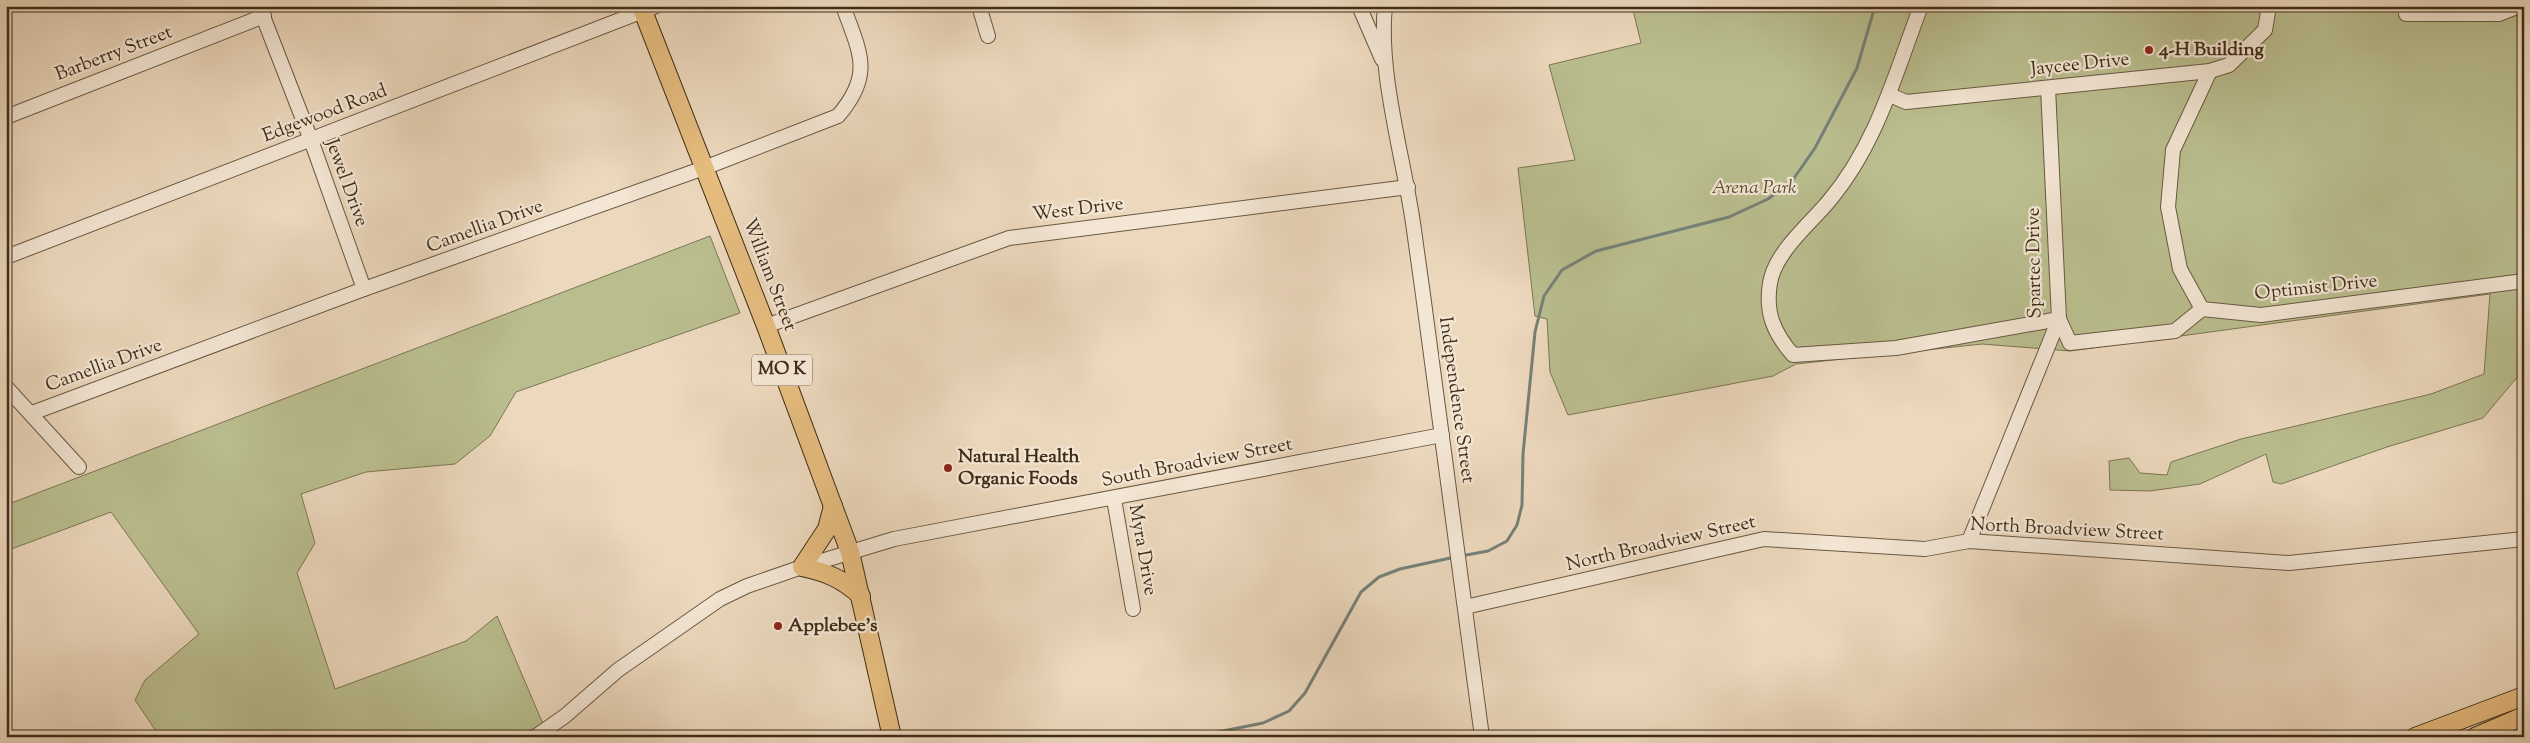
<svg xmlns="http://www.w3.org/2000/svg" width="2530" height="743" font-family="'Sorts Mill Goudy',serif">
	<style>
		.green { fill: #babe8f; stroke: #7c7654 }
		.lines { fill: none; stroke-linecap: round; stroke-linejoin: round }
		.stream { stroke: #768178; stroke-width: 3 }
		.minor-casing { stroke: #6a5842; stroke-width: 16 }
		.major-casing { stroke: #3f2d19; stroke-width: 20 }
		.minor { stroke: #f3e6d4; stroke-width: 14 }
		.major { stroke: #e6bc7e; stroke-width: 18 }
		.poi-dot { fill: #8f2418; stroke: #f3e6d4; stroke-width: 2 }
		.labels { text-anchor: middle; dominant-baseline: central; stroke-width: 4.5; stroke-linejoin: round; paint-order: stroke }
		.shield { fill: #f3e6d4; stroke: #756451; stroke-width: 1 }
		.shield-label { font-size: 18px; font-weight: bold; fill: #3f2d19 }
		.poi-label { font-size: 19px; font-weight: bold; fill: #3f2d19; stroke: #f3e6d4; text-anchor: start }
		.street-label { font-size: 19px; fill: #3f2d19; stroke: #f3e6d4 }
		.park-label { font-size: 19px; font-style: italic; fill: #584a31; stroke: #f3e6d4 }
	</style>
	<rect width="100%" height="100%" fill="#ecd8bd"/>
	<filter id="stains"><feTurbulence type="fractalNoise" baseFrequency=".004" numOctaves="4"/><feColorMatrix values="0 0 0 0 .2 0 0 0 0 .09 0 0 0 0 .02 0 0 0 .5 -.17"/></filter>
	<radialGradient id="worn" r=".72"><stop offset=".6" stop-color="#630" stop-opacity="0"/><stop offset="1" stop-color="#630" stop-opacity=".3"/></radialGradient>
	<g class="green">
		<path d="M1632,6H2524V376L2519,375L2483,418L2387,447L2281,484L2273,482L2266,454L2200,484L2150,491L2110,490L2109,461L2129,458L2140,473L2167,475L2171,462L2241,439L2431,394L2484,374L2490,294L2070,351L1982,344L1796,364L1773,376L1568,415L1550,372L1547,319L1535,316L1518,168L1575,160L1549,65L1641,43Z"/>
		<path d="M710,236L740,313L516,392L490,436L455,464L366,472L301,494L315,543L297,573L335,689L466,641L497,616L543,724L517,737H160L135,700L145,680L199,634L111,512L6,551V505Z"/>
	</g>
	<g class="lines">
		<g class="stream">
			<path d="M1461,556L1488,551L1507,541L1517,525L1522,505L1523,454L1535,332L1544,296L1562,270L1596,251L1729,217L1768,199L1792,181L1815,148L1857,68L1875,6"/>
			<path d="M1193,737L1263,723L1289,711L1305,693L1361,592L1379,577L1400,569L1455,557"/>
		</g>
		<defs>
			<g id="minor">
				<path d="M259,6L311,140L364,289"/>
				<path d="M979,6L988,36"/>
				<path d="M1359,6L1382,59"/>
				<path d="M1385,6C1378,73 1403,155 1413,223C1437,394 1460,565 1482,737"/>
				<path d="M1921,6C1895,74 1877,144 1829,201C1810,224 1775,252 1770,283C1765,313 1774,333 1793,355L1896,348L2059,319L2070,343L2175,331L2202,309L2261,315L2524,281"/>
				<path d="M2405,6L2406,14H2499L2519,6"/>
				<path d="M1890,95L1906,102L2210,71L2229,65L2265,30L2269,6"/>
				<path d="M6,117L264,16"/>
				<path d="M6,257L656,6"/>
				<path d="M2202,309L2180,269L2168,207L2173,150L2210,71"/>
				<path d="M766,326L1009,238L1408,187"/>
				<path d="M6,387L79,467"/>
				<path d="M32,413L364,289L704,168L838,116C874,74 860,53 843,6"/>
				<path d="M1114,499L1133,609"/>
				<path d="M1969,541L2059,319L2048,88"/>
				<path d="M1465,607L1764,539L1925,549L1969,541L2289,563L2524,539"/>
				<path d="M535,737L565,716L618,670L720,599L747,586L802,567L894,539L1442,435"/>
			</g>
			<g id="major">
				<path d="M641,6L766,326L850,552L892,737"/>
				<path d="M833,506L827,529L802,567C826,572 843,579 861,596"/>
				<path d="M2415,737L2524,696"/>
				<path d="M2475,737L2524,716"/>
			</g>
		</defs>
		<use href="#minor" class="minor-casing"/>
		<use href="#major" class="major-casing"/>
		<use href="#minor" class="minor"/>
		<use href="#major" class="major"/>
	</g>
	<g class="poi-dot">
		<circle cx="2149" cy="50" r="5"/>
		<circle cx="948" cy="468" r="5"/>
		<circle cx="778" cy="626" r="5"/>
	</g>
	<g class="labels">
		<rect class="shield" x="752" y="354.5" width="60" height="31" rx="4"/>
		<g class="shield-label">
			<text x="782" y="370">MO K</text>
		</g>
		<g class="poi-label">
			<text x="2159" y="50">4-H Building</text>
			<text x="958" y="457">Natural Health<tspan x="958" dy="22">Organic Foods</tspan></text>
			<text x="788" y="626">Applebee's</text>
		</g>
		<g class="street-label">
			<text transform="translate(114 54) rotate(-21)">Barberry Street</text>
			<text transform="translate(2080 65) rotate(-6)">Jaycee Drive</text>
			<text transform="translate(325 114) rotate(-21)">Edgewood Road</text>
			<text transform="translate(346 183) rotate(70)">Jewel Drive</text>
			<text transform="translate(1078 210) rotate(-7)">West Drive</text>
			<text transform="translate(485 227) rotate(-20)">Camellia Drive</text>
			<text transform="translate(2035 263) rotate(-91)">Spartec Drive</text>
			<text transform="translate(769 275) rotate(69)">William Street</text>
			<text transform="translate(2316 288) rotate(-6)">Optimist Drive</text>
			<text transform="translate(104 366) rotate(-20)">Camellia Drive</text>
			<text transform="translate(1456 400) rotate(82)">Independence Street</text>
			<text transform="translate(1197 463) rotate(-11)">South Broadview Street</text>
			<text transform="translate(2067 530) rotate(3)">North Broadview Street</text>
			<text transform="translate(1661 544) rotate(-13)">North Broadview Street</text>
			<text transform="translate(1142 550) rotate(80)">Myra Drive</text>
		</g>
		<g class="park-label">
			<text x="1754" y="188">Arena Park</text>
		</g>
	</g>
	<rect width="2530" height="743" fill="none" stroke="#ecd8bd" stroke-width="25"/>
	<rect x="8" y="8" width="2515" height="728" fill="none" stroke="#3f2d19" stroke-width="2.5"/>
	<rect x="12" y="12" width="2505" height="718" fill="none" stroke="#3f2d19"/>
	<rect width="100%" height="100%" filter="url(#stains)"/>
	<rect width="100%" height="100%" fill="url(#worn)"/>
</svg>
